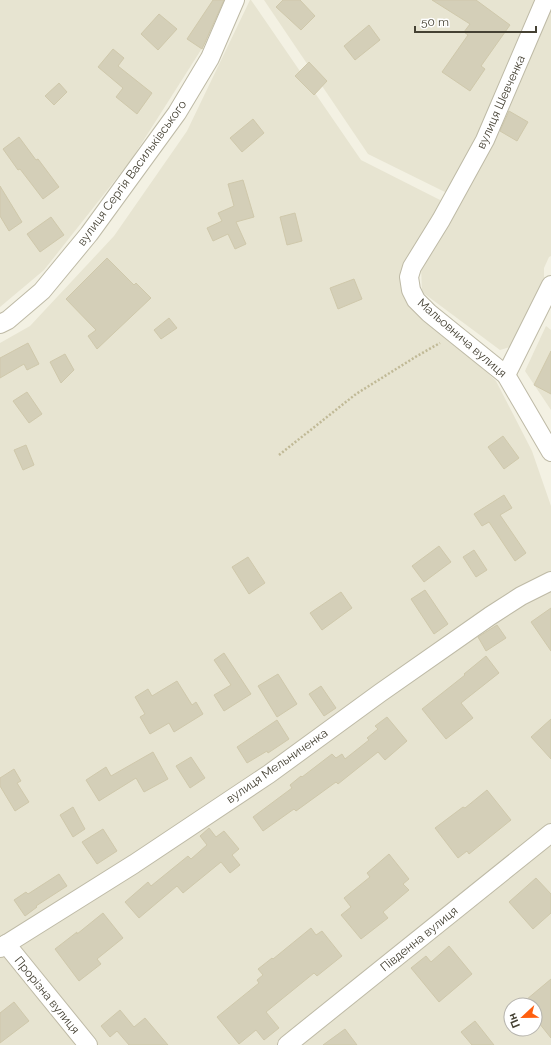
<svg xmlns="http://www.w3.org/2000/svg" width="551" height="1045" font-family="Raleway,sans-serif">
	<style>
		.residential { fill: #e7e4d1; fill-rule: evenodd }
		.building { fill: #d4cfb8; stroke: #cfc8ab }
		.lines { fill: none; stroke-linecap: round; stroke-linejoin: round }
		.minor-casing { stroke: #bebaa6; stroke-width: 20 }
		.path { stroke: #c0b996; stroke-width: 2.5; stroke-dasharray: 2 2; stroke-linecap: butt }
		.minor { stroke: #fff; stroke-width: 18 }
		.labels { text-anchor: middle; dominant-baseline: central; stroke-width: 4; stroke-linejoin: round; paint-order: stroke }
		.street-label { font-size: 12px; fill: #454133; stroke: #fff }
	</style>
	<rect width="100%" height="100%" fill="#f3f1e3"/>
	<g class="residential">
		<path d="M0,0H225L206,42L131,160L44,270L0,307Z"/>
		<path d="M250,0H251L361,160L446,203L402,269L414,304L496,381L532,451L551,506V1045H0V343L30,326L114,236L187,131ZM511,1005H535V1029H511Z"/>
		<path d="M264,0H539L451,195L368,154Z"/>
		<path d="M551,0V256L549,257L544,268V281L510,347L500,350L422,292L421,266Z"/>
		<path d="M546,326L551,330V410L525,371Z"/>
	</g>
	<g class="building">
		<path d="M213,0H224L202,49L187,39Z"/>
		<path d="M283,0H300L315,16L301,30L276,7Z"/>
		<path d="M432,0H476L510,25L481,66L485,69L470,91L442,72L468,35L464,32L470,24Z"/>
		<path d="M159,14L177,29L158,50L141,34Z"/>
		<path d="M369,25L380,40L355,60L344,46Z"/>
		<path d="M113,49L124,58L118,66L152,93L137,114L116,97L123,88L98,67Z"/>
		<path d="M309,62L327,81L314,95L295,76Z"/>
		<path d="M59,83L67,92L54,105L45,96Z"/>
		<path d="M509,111L528,122L517,141L500,131Z"/>
		<path d="M253,119L264,133L242,152L230,138Z"/>
		<path d="M19,137L36,160L38,159L59,187L43,199L20,169L18,170L3,149Z"/>
		<path d="M243,180L254,217L236,222L246,244L235,249L228,234L213,241L207,228L222,221L218,213L234,206L228,184Z"/>
		<path d="M0,186L22,222L9,231L0,216Z"/>
		<path d="M295,213L302,241L287,245L280,217Z"/>
		<path d="M51,217L64,235L40,252L27,234Z"/>
		<path d="M107,258L134,285L136,283L151,298L97,349L88,336L96,330L66,299Z"/>
		<path d="M354,279L362,299L338,309L330,288Z"/>
		<path d="M169,318L177,328L161,339L154,330Z"/>
		<path d="M28,343L39,364L27,370L24,364L0,378V358Z"/>
		<path d="M551,351V394L534,385Z"/>
		<path d="M65,354L74,370L61,383L50,362Z"/>
		<path d="M27,392L42,414L29,423L13,401Z"/>
		<path d="M503,436L519,458L504,469L488,447Z"/>
		<path d="M26,445L34,465L23,470L14,450Z"/>
		<path d="M504,495L512,508L500,515L526,553L515,561L489,522L482,526L474,514Z"/>
		<path d="M439,546L451,562L424,582L412,566Z"/>
		<path d="M474,550L487,570L476,577L463,557Z"/>
		<path d="M248,557L265,583L249,594L232,567Z"/>
		<path d="M425,590L448,624L434,634L411,599Z"/>
		<path d="M341,592L352,608L322,630L310,613Z"/>
		<path d="M551,608V651L531,622Z"/>
		<path d="M497,625L506,638L486,651L478,637Z"/>
		<path d="M224,653L251,694L224,711L214,695L231,685L214,660Z"/>
		<path d="M486,656L499,673L461,703L473,718L446,739L422,709L465,675L464,674Z"/>
		<path d="M278,674L297,704L277,717L258,686Z"/>
		<path d="M177,681L192,705L196,702L203,714L174,732L169,723L150,734L140,717L145,714L135,697L148,689L152,696Z"/>
		<path d="M321,686L336,708L324,716L309,694Z"/>
		<path d="M387,717L407,741L385,760L378,752L338,784L336,782L296,811L294,809L263,831L253,817L292,788L290,785L301,776L302,777L332,754L336,758L342,754L345,759L369,740L367,738L378,729L375,726Z"/>
		<path d="M551,719V759L531,737Z"/>
		<path d="M277,720L289,739L268,753L267,751L247,763L237,747Z"/>
		<path d="M153,752L168,779L144,792L136,778L99,801L86,780L106,767L111,776Z"/>
		<path d="M191,757L205,778L190,788L176,766Z"/>
		<path d="M14,769L21,781L17,783L29,802L15,811L0,786V778Z"/>
		<path d="M487,790L511,820L469,854L467,851L458,858L435,828L463,807L465,808Z"/>
		<path d="M73,807L85,829L73,837L60,815Z"/>
		<path d="M209,828L216,837L224,831L239,849L232,855L240,865L230,873L221,862L183,893L177,886L139,918L125,902L148,882L151,886L188,856L191,859L207,845L200,836Z"/>
		<path d="M103,829L117,851L97,864L82,842Z"/>
		<path d="M389,854L409,879L403,884L409,890L383,912L388,918L361,939L341,915L351,907L344,898L370,877L367,873Z"/>
		<path d="M59,874L67,886L36,906L37,907L25,916L14,900L26,892L28,894Z"/>
		<path d="M536,878L551,894V913L533,929L509,902Z"/>
		<path d="M103,913L123,938L97,959L101,964L79,981L55,949L77,932V934Z"/>
		<path d="M311,928L316,935L322,931L342,956L317,976L314,973L266,1012L279,1028L264,1040L256,1030L239,1044L217,1017L259,983L257,980L263,975L258,969L272,958L273,959Z"/>
		<path d="M449,946L472,974L439,1002L411,968L426,956L431,962Z"/>
		<path d="M551,979V1038L535,1018V1005H520Z"/>
		<path d="M14,1002L29,1021L0,1043V1013Z"/>
		<path d="M120,1010L134,1027L145,1018L168,1045H129L117,1031L110,1037L101,1026Z"/>
		<path d="M475,1021L494,1045H472L461,1032Z"/>
		<path d="M345,1029L357,1045H323Z"/>
	</g>
	<g class="lines">
		<defs>
			<g id="minor">
				<path d="M545,0L485,140L441,220L412,267L409,277L411,290L416,300L429,313L455,334L506,375L551,452"/>
				<path d="M0,324L8,320L42,291L89,234L177,113L210,58L235,0"/>
				<path d="M506,375L551,285"/>
				<path d="M6,944L88,1045"/>
				<path d="M0,948L134,864L269,774L380,693L490,616L521,596L551,581"/>
				<path d="M287,1045L551,833"/>
			</g>
		</defs>
		<use href="#minor" class="minor-casing"/>
		<path class="path" d="M279,455L356,394L417,356L440,343"/>
		<use href="#minor" class="minor"/>
	</g>
	<g class="labels">
		<g class="street-label">
			<text transform="translate(501 102) rotate(-66)">вулиця Шевченка</text>
			<text transform="translate(132 173) rotate(-54)">вулиця Сергія Васильківського</text>
			<text transform="translate(462 338) rotate(41)">Мальовнича вулиця</text>
			<text transform="translate(277 766) rotate(-35)">вулиця Мельниченка</text>
			<text transform="translate(419 939) rotate(-39)">Південна вулиця</text>
			<text transform="translate(47 995) rotate(51)">Прорізна вулиця</text>
		</g>
	</g>
	<g transform="translate(523 1017) rotate(248)"><circle r="19" fill="#ffffff" stroke="#b5b3ad"/>
	<path d="M0-3L7 15L0 10L-7 15Z" fill="#ff5f0e"/>
	<text y="-6" font-size="11" font-weight="bold" text-anchor="middle" fill="#454133">Пн</text>
	</g>
	<path d="M415 26v6h121v-6" fill="none" stroke="#454133" stroke-width="2"/>
	<text x="421" y="26" font-size="12" fill="#454133" stroke="#ffffff" stroke-width="3" paint-order="stroke">50 m</text>
</svg>
